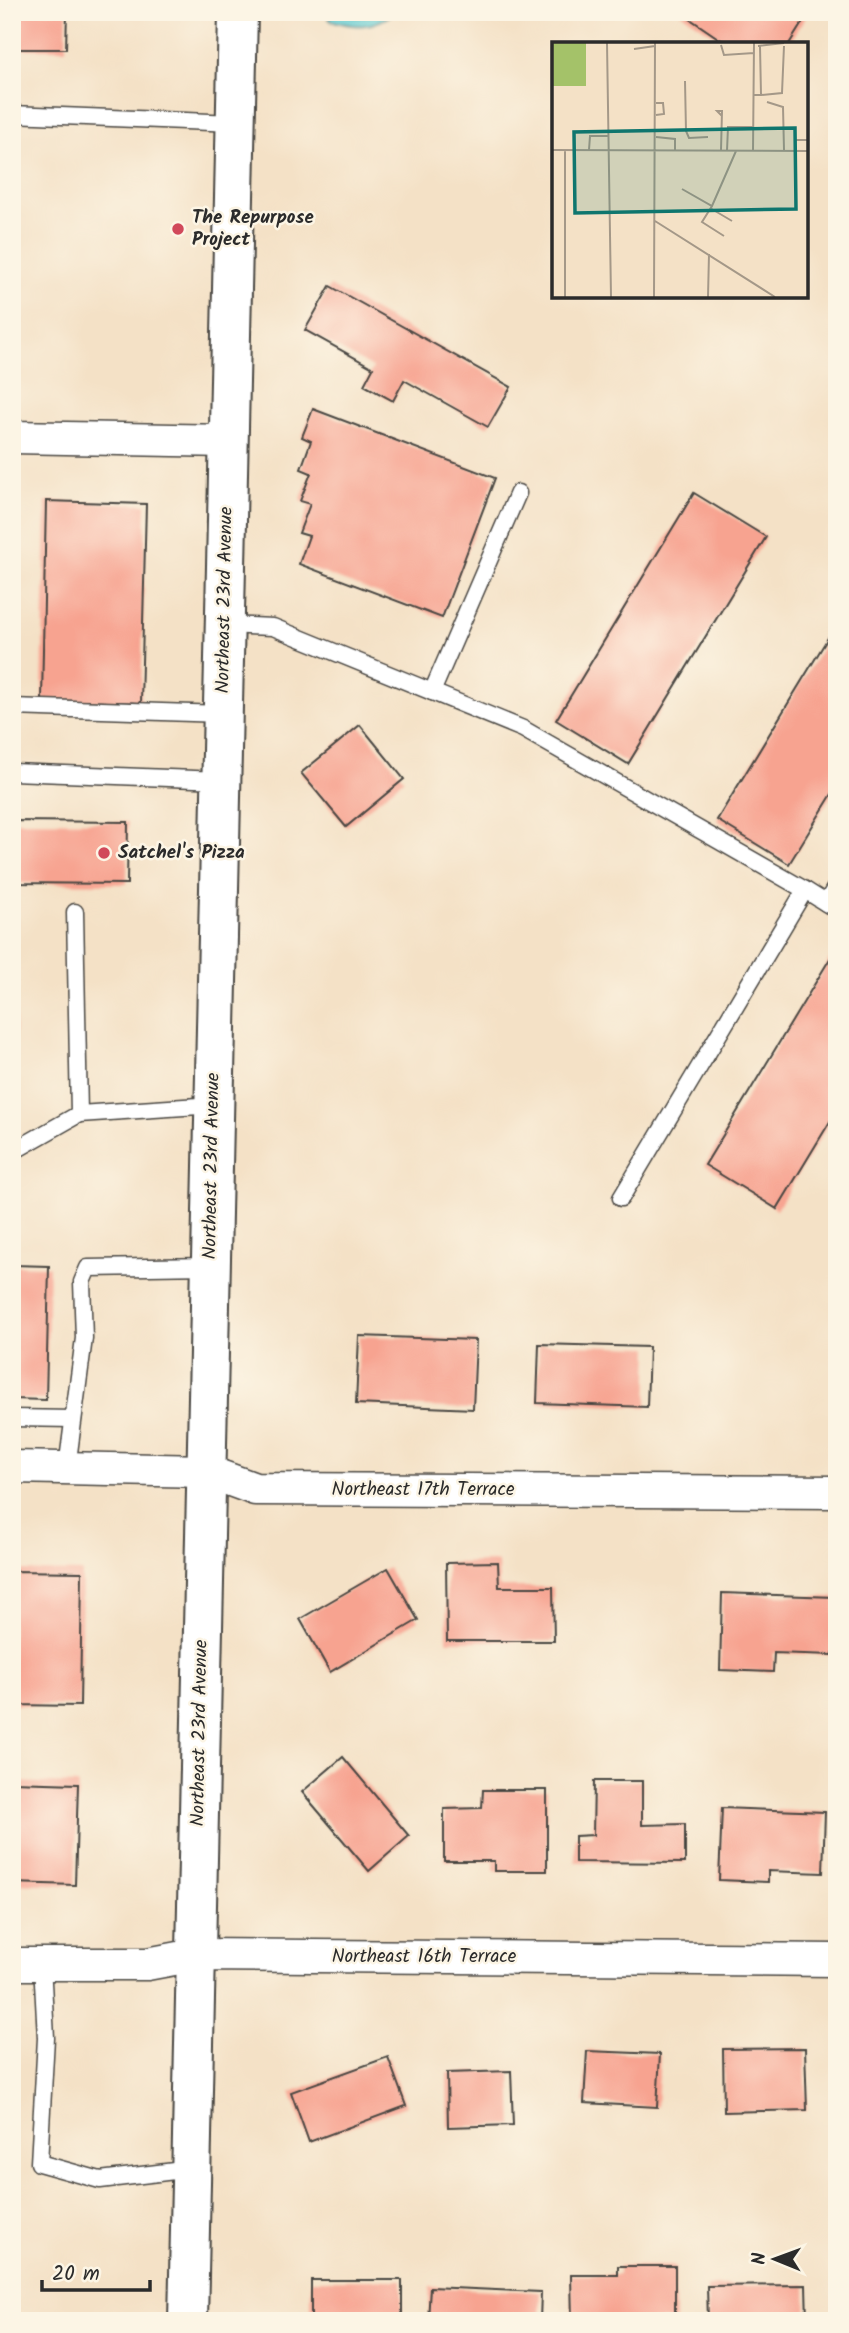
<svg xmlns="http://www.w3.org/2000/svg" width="849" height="2333" font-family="Kalam,sans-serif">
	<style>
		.water { fill: #5dcad2; stroke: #447a7e; stroke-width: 2 }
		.building { fill: #f7a390 }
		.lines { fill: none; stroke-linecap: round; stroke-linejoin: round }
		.service-casing { stroke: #494642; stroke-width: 19 }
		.minor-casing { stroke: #494642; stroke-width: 35 }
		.secondary-casing { stroke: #494642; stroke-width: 42 }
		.service { stroke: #fff; stroke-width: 16 }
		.minor { stroke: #fff; stroke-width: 32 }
		.secondary { stroke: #fff; stroke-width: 38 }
		.poi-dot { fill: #d1495b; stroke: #fcf5e5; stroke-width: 2.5 }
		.labels { text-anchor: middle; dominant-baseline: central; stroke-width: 5; stroke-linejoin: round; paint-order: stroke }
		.poi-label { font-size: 19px; font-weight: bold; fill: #2b2b2b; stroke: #fcf5e5; text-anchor: start }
		.street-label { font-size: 19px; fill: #2b2b2b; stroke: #fcf5e5 }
		.inset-road { fill: none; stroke: #a49888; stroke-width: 2 }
		.view { fill: #0f766e; fill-opacity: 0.15; stroke: #0f766e; stroke-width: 3.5 }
		.inset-edge { fill: none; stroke: #2b2b2b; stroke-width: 3.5 }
	</style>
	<rect width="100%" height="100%" fill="#fcf5e5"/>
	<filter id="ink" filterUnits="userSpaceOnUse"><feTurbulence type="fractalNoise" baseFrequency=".0143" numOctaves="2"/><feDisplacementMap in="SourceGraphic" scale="14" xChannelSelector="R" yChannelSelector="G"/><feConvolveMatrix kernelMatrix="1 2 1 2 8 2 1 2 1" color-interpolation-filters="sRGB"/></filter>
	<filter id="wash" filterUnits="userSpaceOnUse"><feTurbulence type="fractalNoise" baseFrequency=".00686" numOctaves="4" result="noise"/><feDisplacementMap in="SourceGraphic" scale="28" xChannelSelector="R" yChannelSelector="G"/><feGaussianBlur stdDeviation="1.57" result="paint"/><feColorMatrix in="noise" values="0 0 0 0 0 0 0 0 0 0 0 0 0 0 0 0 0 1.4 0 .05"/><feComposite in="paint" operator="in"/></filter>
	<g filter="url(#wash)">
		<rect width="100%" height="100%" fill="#f4e1c6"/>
		<path class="water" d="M326,12H395C373,29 356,28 330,20Z"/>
		<g id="blocks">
			<g class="building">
				<path d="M12,12H67L66,49H12Z"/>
				<path d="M680,12H809L789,44H727Z"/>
				<path d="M330,286L511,387L488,427L404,380L393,401L364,385L373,368L305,330Z"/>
				<path d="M313,409L495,478L442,618L299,564L309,536L299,533L310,504L300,501L311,473L301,469L311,441L302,437Z"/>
				<path d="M694,493L766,537L628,764L556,720Z"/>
				<path d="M46,501L146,504L141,703L42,700Z"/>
				<path d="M837,623V786L789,864L717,820Z"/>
				<path d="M360,725L404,779L346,827L301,773Z"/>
				<path d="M12,821L128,822L127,884L12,883Z"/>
				<path d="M12,920H17L15,1047H12Z"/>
				<path d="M837,947V1110L777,1209L705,1165Z"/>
				<path d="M12,1265L49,1266L46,1400L12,1399Z"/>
				<path d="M359,1336L476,1340L473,1409L356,1404Z"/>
				<path d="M539,1344L649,1347L647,1407L537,1403Z"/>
				<path d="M498,1562L499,1587H553L554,1641H447L446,1563Z"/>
				<path d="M388,1568L418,1620L330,1672L300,1619Z"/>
				<path d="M12,1571L82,1572L80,1706L12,1705Z"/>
				<path d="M722,1593L835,1597L833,1655L774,1653L773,1672L720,1670Z"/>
				<path d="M343,1757L409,1836L369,1871L302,1792Z"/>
				<path d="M594,1781H642V1825L685,1824V1863L575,1862V1836L593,1835Z"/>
				<path d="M12,1782L78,1784L75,1885L12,1883Z"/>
				<path d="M483,1790H547V1871H494V1861H444V1809L482,1808Z"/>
				<path d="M722,1808L825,1812L823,1873L768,1871V1882L719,1880Z"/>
				<path d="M805,2048L807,2110L724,2112L723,2049Z"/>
				<path d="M587,2051L660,2054L657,2107L584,2103Z"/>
				<path d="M388,2057L406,2106L309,2142L291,2092Z"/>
				<path d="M511,2071L513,2125L448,2127L447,2073Z"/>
				<path d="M618,2266H675V2321H572L571,2275H618Z"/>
				<rect x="311" y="2280" width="91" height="41"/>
				<path d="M806,2285L807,2321H708L707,2286Z"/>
				<path d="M430,2287L541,2292L540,2321H428Z"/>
			</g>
		</g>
	</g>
	<g filter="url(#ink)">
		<use href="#blocks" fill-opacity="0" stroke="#494642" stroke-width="2"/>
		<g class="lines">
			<defs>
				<g id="service">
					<path d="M12,114L235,123"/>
					<path d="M225,625L273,627L523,729L805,890L621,1198"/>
					<path d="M432,692L518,493"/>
					<path d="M12,707L222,714"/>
					<path d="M12,772L221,780"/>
					<path d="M805,890L837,910"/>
					<path d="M826,903L837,885"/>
					<path d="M79,1114L214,1105"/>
					<path d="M12,1152L79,1114L75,912"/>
					<path d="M12,1418L73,1419"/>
					<path d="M67,1468L84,1338L82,1282L88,1268L210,1266"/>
					<path d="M42,1964L46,2038L39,2163L100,2180L191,2169"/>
				</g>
				<g id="minor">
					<path d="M12,437L228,441"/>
					<path d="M12,1467L206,1471L255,1489L837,1492"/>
					<path d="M12,1964H147L195,1955L837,1960"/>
				</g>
				<path id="secondary" d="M188,2321L238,12"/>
			</defs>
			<use href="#service" class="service-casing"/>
			<use href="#minor" class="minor-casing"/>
			<use href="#secondary" class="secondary-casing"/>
			<use href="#service" class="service"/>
			<use href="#minor" class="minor"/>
			<use href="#secondary" class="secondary"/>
		</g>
	</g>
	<g class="poi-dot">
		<circle cx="178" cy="229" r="7"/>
		<circle cx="104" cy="853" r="7"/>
	</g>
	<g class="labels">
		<g class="poi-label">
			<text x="192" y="218">The Repurpose<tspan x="192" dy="22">Project</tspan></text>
			<text x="118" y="853">Satchel's Pizza</text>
		</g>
		<g class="street-label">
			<text transform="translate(225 600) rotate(-89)">Northeast 23rd Avenue</text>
			<text transform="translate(212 1166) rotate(-89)">Northeast 23rd Avenue</text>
			<text x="423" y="1490">Northeast 17th Terrace</text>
			<text transform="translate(200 1733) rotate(-89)">Northeast 23rd Avenue</text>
			<text x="424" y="1957">Northeast 16th Terrace</text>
		</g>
	</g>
	<g transform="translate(552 42)">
		<rect width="256" height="256" fill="#f4e1c6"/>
		<path d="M0,1H34V44H0Z" fill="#a4c269"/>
		<path class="inset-road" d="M55,1L59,255M169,3L172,13L202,11M206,4L232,1M82,7L103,4M133,39L134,89L137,96L156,95M201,53H209L208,4M209,53L230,51L232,4M215,60L231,65L232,108M104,73L112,72L111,61H104M104,95L123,97V108M0,108L256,109M13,108V255M37,108L38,94H56M169,108L170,69H165L170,74M243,108V98H256M175,109L176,85H201M201,109L202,1M130,147L160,164L184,109M160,164L150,180L172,194M158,166L180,179M103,179L223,255M102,255L103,1M156,255L157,212"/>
		<path class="view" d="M243,86L244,167L23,171L22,90Z"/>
		<rect width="256" height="256" class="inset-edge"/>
	</g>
	<rect width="849" height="2333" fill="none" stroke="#fcf5e5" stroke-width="42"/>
	<g transform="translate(775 2259) rotate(271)" stroke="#fcf5e5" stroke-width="5" paint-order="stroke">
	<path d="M0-5L12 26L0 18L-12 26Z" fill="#2b2b2b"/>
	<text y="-10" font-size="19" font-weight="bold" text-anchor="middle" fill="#2b2b2b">N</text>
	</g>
	<path d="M42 2280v10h108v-10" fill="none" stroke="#2b2b2b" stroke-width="3.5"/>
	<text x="52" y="2280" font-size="21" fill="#2b2b2b" stroke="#fcf5e5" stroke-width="5" paint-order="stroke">20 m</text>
</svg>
